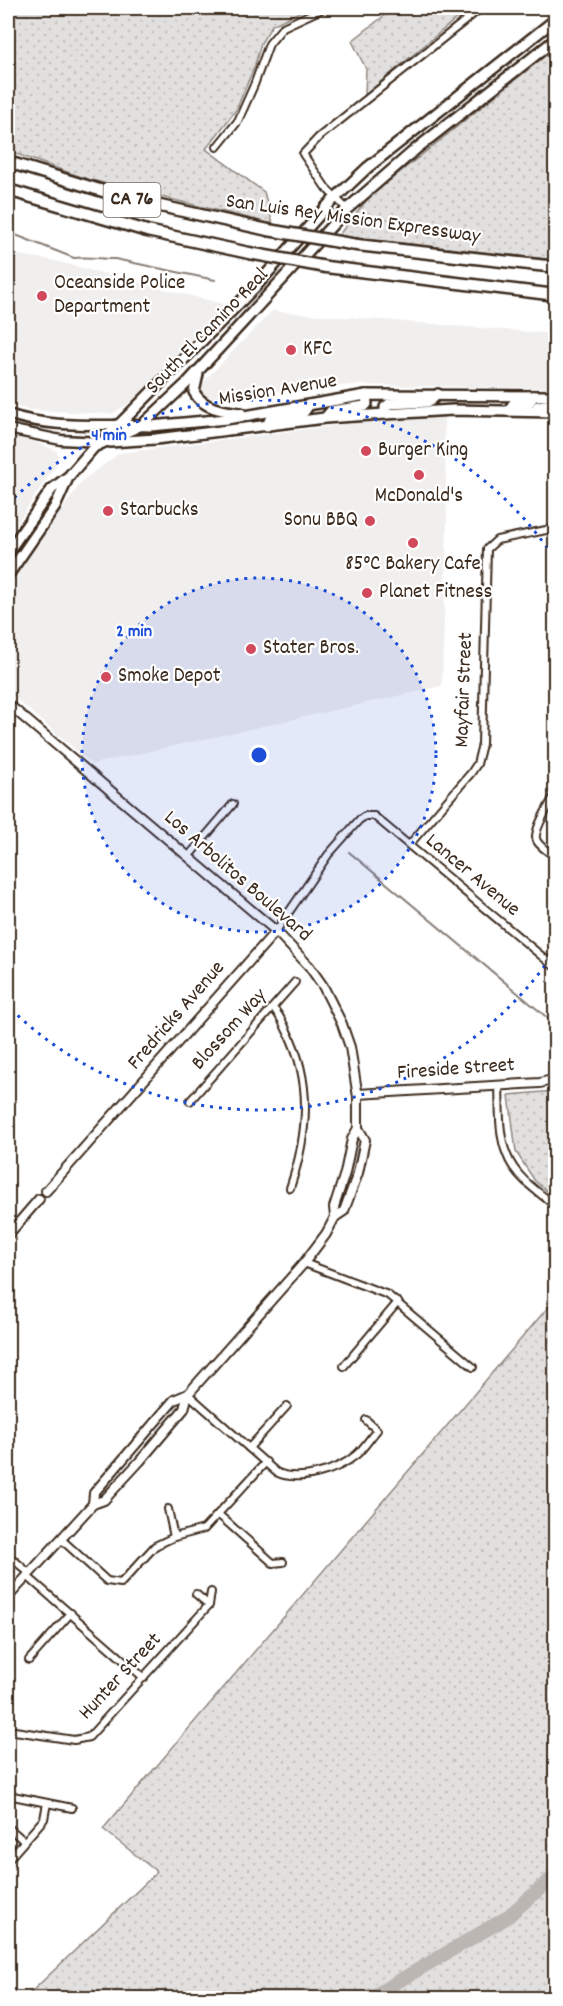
<svg xmlns="http://www.w3.org/2000/svg" width="563" height="2006" font-family="Dekko,sans-serif">
	<style>
		.built { fill: #f1efee }
		.grass { fill: url(#grass-dots); stroke: #8e857e; stroke-width: 1.5 }
		.lines { fill: none; stroke-linecap: round; stroke-linejoin: round }
		.stream { stroke: #887e77; stroke-width: 2 }
		.river { stroke: #bcb6b3; stroke-width: 14 }
		.minor-casing { stroke: #3b2a1e; stroke-width: 10 }
		.tertiary-casing { stroke: #3b2a1e; stroke-width: 12 }
		.secondary-casing { stroke: #3b2a1e; stroke-width: 13 }
		.primary-casing { stroke: #3b2a1e; stroke-width: 14 }
		.trunk-casing { stroke: #3b2a1e; stroke-width: 15 }
		.minor { stroke: #fff; stroke-width: 6 }
		.tertiary { stroke: #fff; stroke-width: 8 }
		.secondary { stroke: #fff; stroke-width: 8 }
		.primary { stroke: #fff; stroke-width: 9 }
		.trunk { stroke: #fff; stroke-width: 10 }
		.trunk-bridge-casing { stroke: #3b2a1e; stroke-width: 15; stroke-linecap: butt }
		.trunk-bridge { stroke: #fff; stroke-width: 10 }
		.ring { fill: none; stroke: #1d4ed8; stroke-width: 3; stroke-dasharray: 3 6 }
		.poi-dot { fill: #d1495b; stroke: #fff; stroke-width: 2 }
		.labels { text-anchor: middle; dominant-baseline: central; stroke-width: 4.5; stroke-linejoin: round; paint-order: stroke }
		.shield { fill: #fff; stroke: #766a62; stroke-width: 1.5 }
		.shield-label { font-size: 20px; font-weight: bold; fill: #3b2a1e }
		.street-label { font-size: 21px; fill: #3b2a1e; stroke: #fff }
		.poi-label { font-size: 21px; fill: #3b2a1e; stroke: #fff; text-anchor: start }
		.centre { fill: #1d4ed8; stroke: #fff; stroke-width: 3 }
		.ring-label { font-size: 18px; text-anchor: middle; font-weight: bold; fill: #1d4ed8; stroke: #fff; stroke-width: 4.5; stroke-linejoin: round; paint-order: stroke }
	</style>
	<defs>
		<pattern id="grass-dots" width="8" height="8" patternUnits="userSpaceOnUse" patternTransform="scale(1.5)"><rect width="8" height="8" fill="#e2e0de"/><path d="M2 2h.1M6 6h.1" fill="none" stroke="#c3c0be" stroke-width="1.8" stroke-linecap="round"/></pattern>
	</defs>
	<rect width="100%" height="100%" fill="#fff"/>
	<filter id="ink" filterUnits="userSpaceOnUse"><feTurbulence type="fractalNoise" baseFrequency=".0167" numOctaves="2"/><feDisplacementMap in="SourceGraphic" scale="12" xChannelSelector="R" yChannelSelector="G"/><feConvolveMatrix kernelMatrix="1 2 1 2 8 2 1 2 1" color-interpolation-filters="sRGB"/></filter>
	<g filter="url(#ink)">
		<g class="built">
			<path d="M8,253L51,260L227,305L132,401L112,414L29,410L8,404Z"/>
			<path d="M272,311L555,334V388L352,385L207,398L202,392V386L206,379Z"/>
			<path d="M444,416L447,522L442,686L92,764L8,692V587L83,480L120,453L363,422Z"/>
			<path d="M8,434L43,445L57,451L59,460L8,537Z"/>
		</g>
		<g class="grass">
			<path d="M8,8H308L272,25L261,43L255,65L236,110L206,149L264,192L273,224L87,179L8,151Z"/>
			<path d="M394,8H469L365,95L366,69L352,41Z"/>
			<path d="M555,48V260L338,236L369,197Z"/>
			<path d="M555,1091H556L555,1198L535,1181L516,1152L509,1095Z"/>
			<path d="M555,1299V1983L541,1998H25L157,1872L103,1829Z"/>
		</g>
		<g class="lines">
			<g class="stream">
				<path d="M8,232L74,258C88,256 101,259 115,259L215,280"/>
				<path d="M349,852L556,1025"/>
			</g>
			<path class="river" d="M370,1998L506,1918L556,1875"/>
			<defs>
				<g id="minor">
					<path d="M217,147L238,121L254,85L269,44L283,27L324,8"/>
					<path d="M347,209L326,188L303,154L319,137L481,8"/>
					<path d="M556,792C551,804 531,832 537,841C540,847 550,853 556,857"/>
					<path d="M409,845L471,773L477,764L482,744L487,549L497,540L556,528"/>
					<path d="M188,857L233,804"/>
					<path d="M276,931L328,855L359,820L365,816H374L556,968"/>
					<path d="M273,1008C280,1015 283,1023 287,1031C313,1082 308,1135 290,1188"/>
					<path d="M499,1085C500,1107 498,1134 507,1155C515,1177 538,1192 556,1206"/>
					<path d="M190,1101L295,982"/>
					<path d="M304,1263L388,1295L473,1367"/>
					<path d="M344,1366L398,1302"/>
					<path d="M188,1394L276,1472C298,1483 337,1471 356,1455C364,1448 370,1438 377,1430L366,1420"/>
					<path d="M249,1448L287,1406"/>
					<path d="M168,1509L174,1537"/>
					<path d="M218,1514L273,1563L283,1562"/>
					<path d="M61,1539L107,1581L121,1583L155,1546L174,1537L204,1529L266,1462"/>
					<path d="M8,1555L29,1573"/>
					<path d="M27,1576L144,1678"/>
					<path d="M196,1594L209,1605"/>
					<path d="M29,1660L71,1613"/>
					<path d="M8,1730L74,1740L89,1737L209,1605L211,1592"/>
					<path d="M8,1795L72,1808"/>
					<path d="M8,1827L24,1841"/>
					<path d="M8,1860L44,1819L47,1803"/>
				</g>
				<g id="tertiary">
					<path d="M8,704L276,931L309,966L323,986L342,1024L350,1047L358,1097V1128L352,1139L345,1173L334,1207L335,1217"/>
					<path d="M358,1094L540,1083L556,1079"/>
					<path d="M46,1191L276,931"/>
					<path d="M8,1235L39,1199"/>
					<path d="M93,1504L94,1493L174,1400L188,1394L304,1263L326,1234L335,1217L344,1211L358,1173L365,1140L358,1128"/>
					<path d="M8,1597L93,1504L104,1500L140,1461L184,1409L188,1394"/>
				</g>
				<g id="secondary">
					<path d="M8,414C42,426 81,425 117,425"/>
					<path d="M8,429L61,440L102,442"/>
				</g>
				<g id="primary">
					<path d="M198,374L194,392C203,409 224,411 241,413"/>
					<path d="M508,411L513,404L529,403L534,396"/>
					<path d="M534,411L538,406L553,404L556,402"/>
					<path d="M385,414V407L389,404L429,402L438,394"/>
					<path d="M325,418L331,411L365,406L367,404L366,395"/>
					<path d="M117,425L151,426L227,419L366,395L556,396"/>
					<path d="M267,426L270,419L304,412L309,405"/>
					<path d="M104,440L256,286L329,204L367,168L556,19"/>
					<path d="M110,442L156,439L325,418L385,414L453,410L556,412"/>
					<path d="M8,552L52,489L69,476L94,447L142,425L187,383L347,209L416,149L556,39"/>
					<path d="M8,575L55,507L68,478"/>
				</g>
				<g id="trunk">
					<path d="M8,162L129,199L268,230"/>
					<path d="M8,190L147,231L249,253"/>
					<path d="M357,245L556,267"/>
					<path d="M326,267L556,295"/>
				</g>
			</defs>
			<use href="#minor" class="minor-casing"/>
			<use href="#tertiary" class="tertiary-casing"/>
			<use href="#secondary" class="secondary-casing"/>
			<use href="#primary" class="primary-casing"/>
			<use href="#trunk" class="trunk-casing"/>
			<use href="#minor" class="minor"/>
			<use href="#tertiary" class="tertiary"/>
			<use href="#secondary" class="secondary"/>
			<use href="#primary" class="primary"/>
			<use href="#trunk" class="trunk"/>
			<defs>
				<g id="trunk-bridge">
					<path d="M268,230L357,245"/>
					<path d="M249,253L326,267"/>
				</g>
			</defs>
			<use href="#trunk-bridge" class="trunk-bridge-casing"/>
			<use href="#trunk-bridge" class="trunk-bridge"/>
		</g>
	</g>
	<circle cx="259" cy="755" r="177" fill="#1d4ed8" fill-opacity=".12"/>
	<g class="ring">
		<circle cx="259" cy="755" r="177"/>
		<path d="M555 951A355 355 0 0 1 8 1006M8 504A355 355 0 0 1 555 559"/>
	</g>
	<g class="poi-dot">
		<circle cx="42" cy="296" r="6"/>
		<circle cx="291" cy="350" r="6"/>
		<circle cx="366" cy="451" r="6"/>
		<circle cx="419" cy="475" r="6"/>
		<circle cx="108" cy="511" r="6"/>
		<circle cx="370" cy="521" r="6"/>
		<circle cx="413" cy="543" r="6"/>
		<circle cx="367" cy="593" r="6"/>
		<circle cx="251" cy="649" r="6"/>
		<circle cx="106" cy="677" r="6"/>
	</g>
	<g class="labels">
		<rect class="shield" x="103.5" y="183" width="57" height="34" rx="4.5"/>
		<g class="shield-label">
			<text x="132" y="200">CA 76</text>
		</g>
		<g class="street-label">
			<text transform="translate(353 220) rotate(8)">San Luis Rey Mission Expressway</text>
			<text transform="translate(208 332) rotate(-46)">South El Camino Real</text>
			<text transform="translate(278 391) rotate(-9)">Mission Avenue</text>
			<text transform="translate(465 690) rotate(-88)">Mayfair Street</text>
			<text transform="translate(472 876) rotate(40)">Lancer Avenue</text>
			<text transform="translate(237 877) rotate(41)">Los Arbolitos Boulevard</text>
			<text transform="translate(177 1016) rotate(-49)">Fredricks Avenue</text>
			<text transform="translate(230 1030) rotate(-48)">Blossom Way</text>
			<text transform="translate(456 1070) rotate(-4)">Fireside Street</text>
			<text transform="translate(121 1677) rotate(-47)">Hunter Street</text>
		</g>
		<g class="poi-label">
			<text x="54" y="284">Oceanside Police<tspan x="54" dy="24">Department</tspan></text>
			<text x="303" y="350">KFC</text>
			<text x="378" y="451">Burger King</text>
			<text x="419" y="497" text-anchor="middle">McDonald's</text>
			<text x="120" y="511">Starbucks</text>
			<text x="358" y="521" text-anchor="end">Sonu BBQ</text>
			<text x="413" y="565" text-anchor="middle">85°C Bakery Cafe</text>
			<text x="379" y="593">Planet Fitness</text>
			<text x="263" y="649">Stater Bros.</text>
			<text x="118" y="677">Smoke Depot</text>
		</g>
	</g>
	<circle cx="259" cy="755" r="9" class="centre"/>
	<g class="ring-label">
		<text x="109" y="440">4 min</text>
		<text x="134" y="636">2 min</text>
	</g>
	<rect width="563" height="2006" fill="none" stroke="#fff" stroke-width="30"/>
	<rect x="15" y="15" width="533" height="1976" fill="none" stroke="#3b2a1e" stroke-width="2" filter="url(#ink)"/>
</svg>
